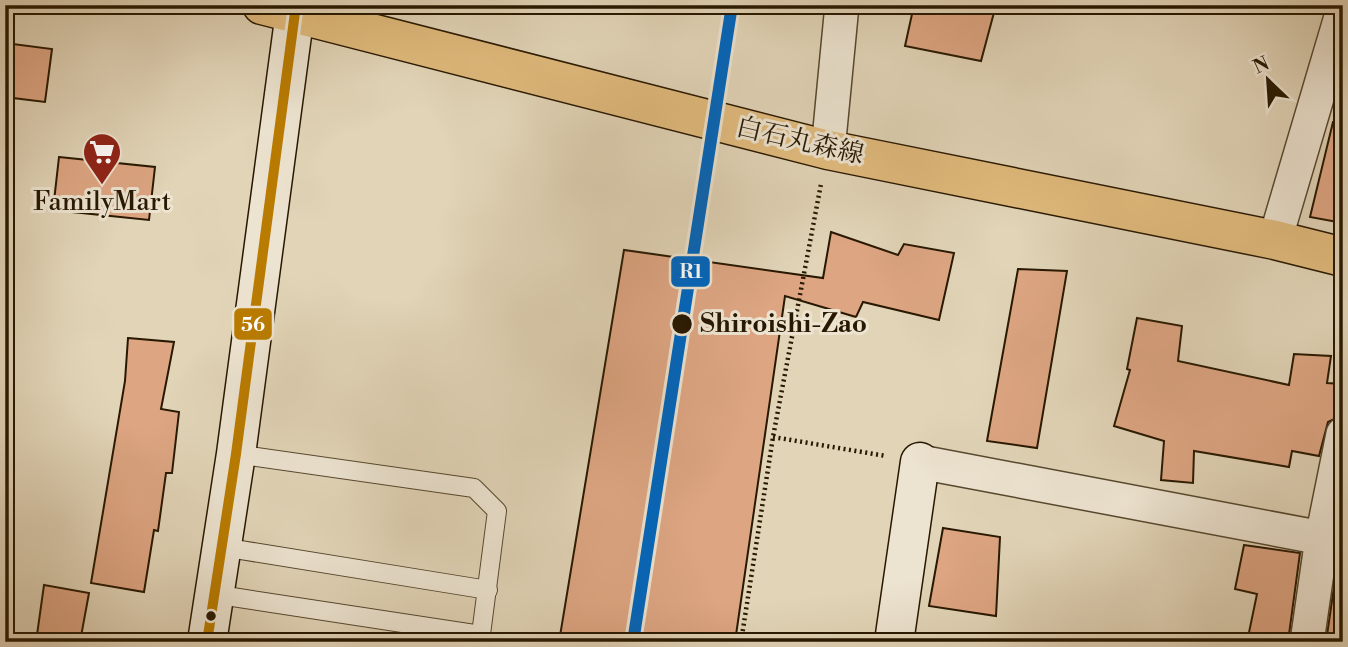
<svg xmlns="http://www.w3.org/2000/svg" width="1348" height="647" font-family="'Libre Bodoni','Noto Serif JP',serif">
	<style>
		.building { fill: #dda582; stroke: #281801; stroke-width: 2 }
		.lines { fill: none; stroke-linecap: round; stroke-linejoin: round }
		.lane-casing { stroke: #56472e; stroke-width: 20 }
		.street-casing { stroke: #56472e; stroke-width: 36 }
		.secondary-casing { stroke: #281801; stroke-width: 41 }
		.primary-casing { stroke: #281801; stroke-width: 41 }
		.path { stroke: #281801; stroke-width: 4.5; stroke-dasharray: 2 3.5; stroke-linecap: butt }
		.lane { stroke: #ece3d0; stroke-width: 18 }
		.street { stroke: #ece3d0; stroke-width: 33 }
		.secondary { stroke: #ece3d0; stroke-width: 38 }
		.primary { stroke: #e0ba7c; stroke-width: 38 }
		.bus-1-casing { stroke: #ece3d0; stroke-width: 16 }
		.bus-1 { stroke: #b97b00; stroke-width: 10 }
		.rail-1-casing { stroke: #ece3d0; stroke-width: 18 }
		.rail-1 { stroke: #0065bd; stroke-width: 12 }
		.stop-dot { fill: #281801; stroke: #ece3d0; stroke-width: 2.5 }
		.labels { text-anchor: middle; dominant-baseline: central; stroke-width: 6; stroke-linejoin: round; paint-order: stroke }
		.street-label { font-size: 26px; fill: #281801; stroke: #ece3d0 }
		.poi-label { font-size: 26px; fill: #281801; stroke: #ece3d0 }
		.stop-label { font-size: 26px; font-weight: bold; fill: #281801; stroke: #ece3d0; text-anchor: start }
		.line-badge { stroke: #ece3d0; stroke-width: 2.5 }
		.badge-label { font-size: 19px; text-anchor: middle; font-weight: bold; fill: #fff }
	</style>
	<rect width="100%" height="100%" fill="#e1d4b7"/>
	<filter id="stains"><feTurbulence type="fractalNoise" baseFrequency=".00286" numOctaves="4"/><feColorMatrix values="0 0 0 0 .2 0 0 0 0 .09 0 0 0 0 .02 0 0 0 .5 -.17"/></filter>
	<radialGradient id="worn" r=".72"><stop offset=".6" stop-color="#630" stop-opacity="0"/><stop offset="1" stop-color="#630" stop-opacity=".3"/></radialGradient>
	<g class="building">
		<path d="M914,5H996L981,61L905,46Z"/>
		<path d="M5,43L52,49L45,102L5,97Z"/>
		<path d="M1333,122L1343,123V223L1310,217Z"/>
		<path d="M59,157L155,167L149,220L53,210Z"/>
		<path d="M831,232L898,255L904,244L954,253L939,320L863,302L856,317L785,296L735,642H559L624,250L823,278Z"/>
		<path d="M1018,269L1067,271L1037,448L987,441Z"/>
		<path d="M1137,318L1182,326L1178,361L1289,385L1294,354L1331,356L1327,383L1343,384V415L1328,422L1319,456L1292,451L1289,467L1194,451L1193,483L1161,480L1164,441L1114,426L1130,370L1127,369Z"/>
		<path d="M128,338L174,342L161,409L179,412L172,473H166L158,531L154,530L144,592L91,583L125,381Z"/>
		<path d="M943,528L1000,537L996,616L929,606Z"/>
		<path d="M1244,545L1300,553L1288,642H1247L1257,594L1235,589Z"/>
		<path d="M1338,559H1343V642H1326Z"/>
		<path d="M44,585L89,593L80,642H36Z"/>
	</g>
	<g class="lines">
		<defs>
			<g id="lane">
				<path d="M236,454L474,488L497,511L480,642"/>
				<path d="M222,547L488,590"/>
				<path d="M213,594L481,635"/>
			</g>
			<g id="street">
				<path d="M828,150L842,5"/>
				<path d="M1275,240L1343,10"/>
				<path d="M920,462L1322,538"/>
				<path d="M1307,642L1322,538L1343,434"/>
			</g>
			<g id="secondary">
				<path d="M207,642L236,454L296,5"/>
				<path d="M894,642L920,462"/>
			</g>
			<path id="primary" d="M262,5L828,150L1275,240L1343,257"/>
		</defs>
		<use href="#lane" class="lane-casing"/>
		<use href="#street" class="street-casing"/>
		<use href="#secondary" class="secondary-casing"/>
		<use href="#primary" class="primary-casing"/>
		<g class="path">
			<path d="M773,437L886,456"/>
			<path d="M741,642L773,437L821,184"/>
		</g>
		<use href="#lane" class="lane"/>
		<use href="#street" class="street"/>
		<use href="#secondary" class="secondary"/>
		<use href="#primary" class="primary"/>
		<defs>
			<path id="bus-1" d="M207,642L236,454L296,5"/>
		</defs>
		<use href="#bus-1" class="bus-1-casing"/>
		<use href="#bus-1" class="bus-1"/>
		<defs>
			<path id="rail-1" d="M633,642L732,5"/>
		</defs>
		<use href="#rail-1" class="rail-1-casing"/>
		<use href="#rail-1" class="rail-1"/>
	</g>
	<defs>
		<symbol id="supermarket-pin" viewBox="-11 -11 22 30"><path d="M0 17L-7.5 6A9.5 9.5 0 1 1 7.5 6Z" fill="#8f2418" stroke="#ece3d0"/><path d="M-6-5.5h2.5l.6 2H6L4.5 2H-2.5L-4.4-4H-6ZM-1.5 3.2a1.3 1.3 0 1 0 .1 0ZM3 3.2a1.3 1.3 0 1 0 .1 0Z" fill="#fff"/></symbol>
	</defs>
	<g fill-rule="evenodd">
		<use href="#supermarket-pin" x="80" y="130" width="44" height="60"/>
	</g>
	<g class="stop-dot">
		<circle cx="682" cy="324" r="11"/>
		<circle cx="211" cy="616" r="6"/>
	</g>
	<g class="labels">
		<g class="street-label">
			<text transform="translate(800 141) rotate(13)">白石丸森線</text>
		</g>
		<g class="poi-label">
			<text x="102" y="202">FamilyMart</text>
		</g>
		<g class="stop-label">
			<text x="700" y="324">Shiroishi-Zao</text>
		</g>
	</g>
	<g class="line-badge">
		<rect x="670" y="255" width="41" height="33" rx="7" fill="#0065bd"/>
		<rect x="233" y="307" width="40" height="34" rx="7" fill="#b97b00"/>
	</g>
	<g class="badge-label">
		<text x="691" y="278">R1</text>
		<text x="253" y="331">56</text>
	</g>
	<rect width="1348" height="647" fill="none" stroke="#e1d4b7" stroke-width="28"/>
	<rect x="7" y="7" width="1334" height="633" fill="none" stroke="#281801" stroke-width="3.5"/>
	<rect x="14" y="14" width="1320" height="619" fill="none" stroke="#281801" stroke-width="2"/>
	<g transform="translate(1268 80) rotate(335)" stroke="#ece3d0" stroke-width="5" paint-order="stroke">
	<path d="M0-5L12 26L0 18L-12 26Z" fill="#281801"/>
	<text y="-10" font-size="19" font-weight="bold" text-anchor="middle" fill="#281801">N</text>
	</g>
	<rect width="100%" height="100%" filter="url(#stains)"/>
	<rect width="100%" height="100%" fill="url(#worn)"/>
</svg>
